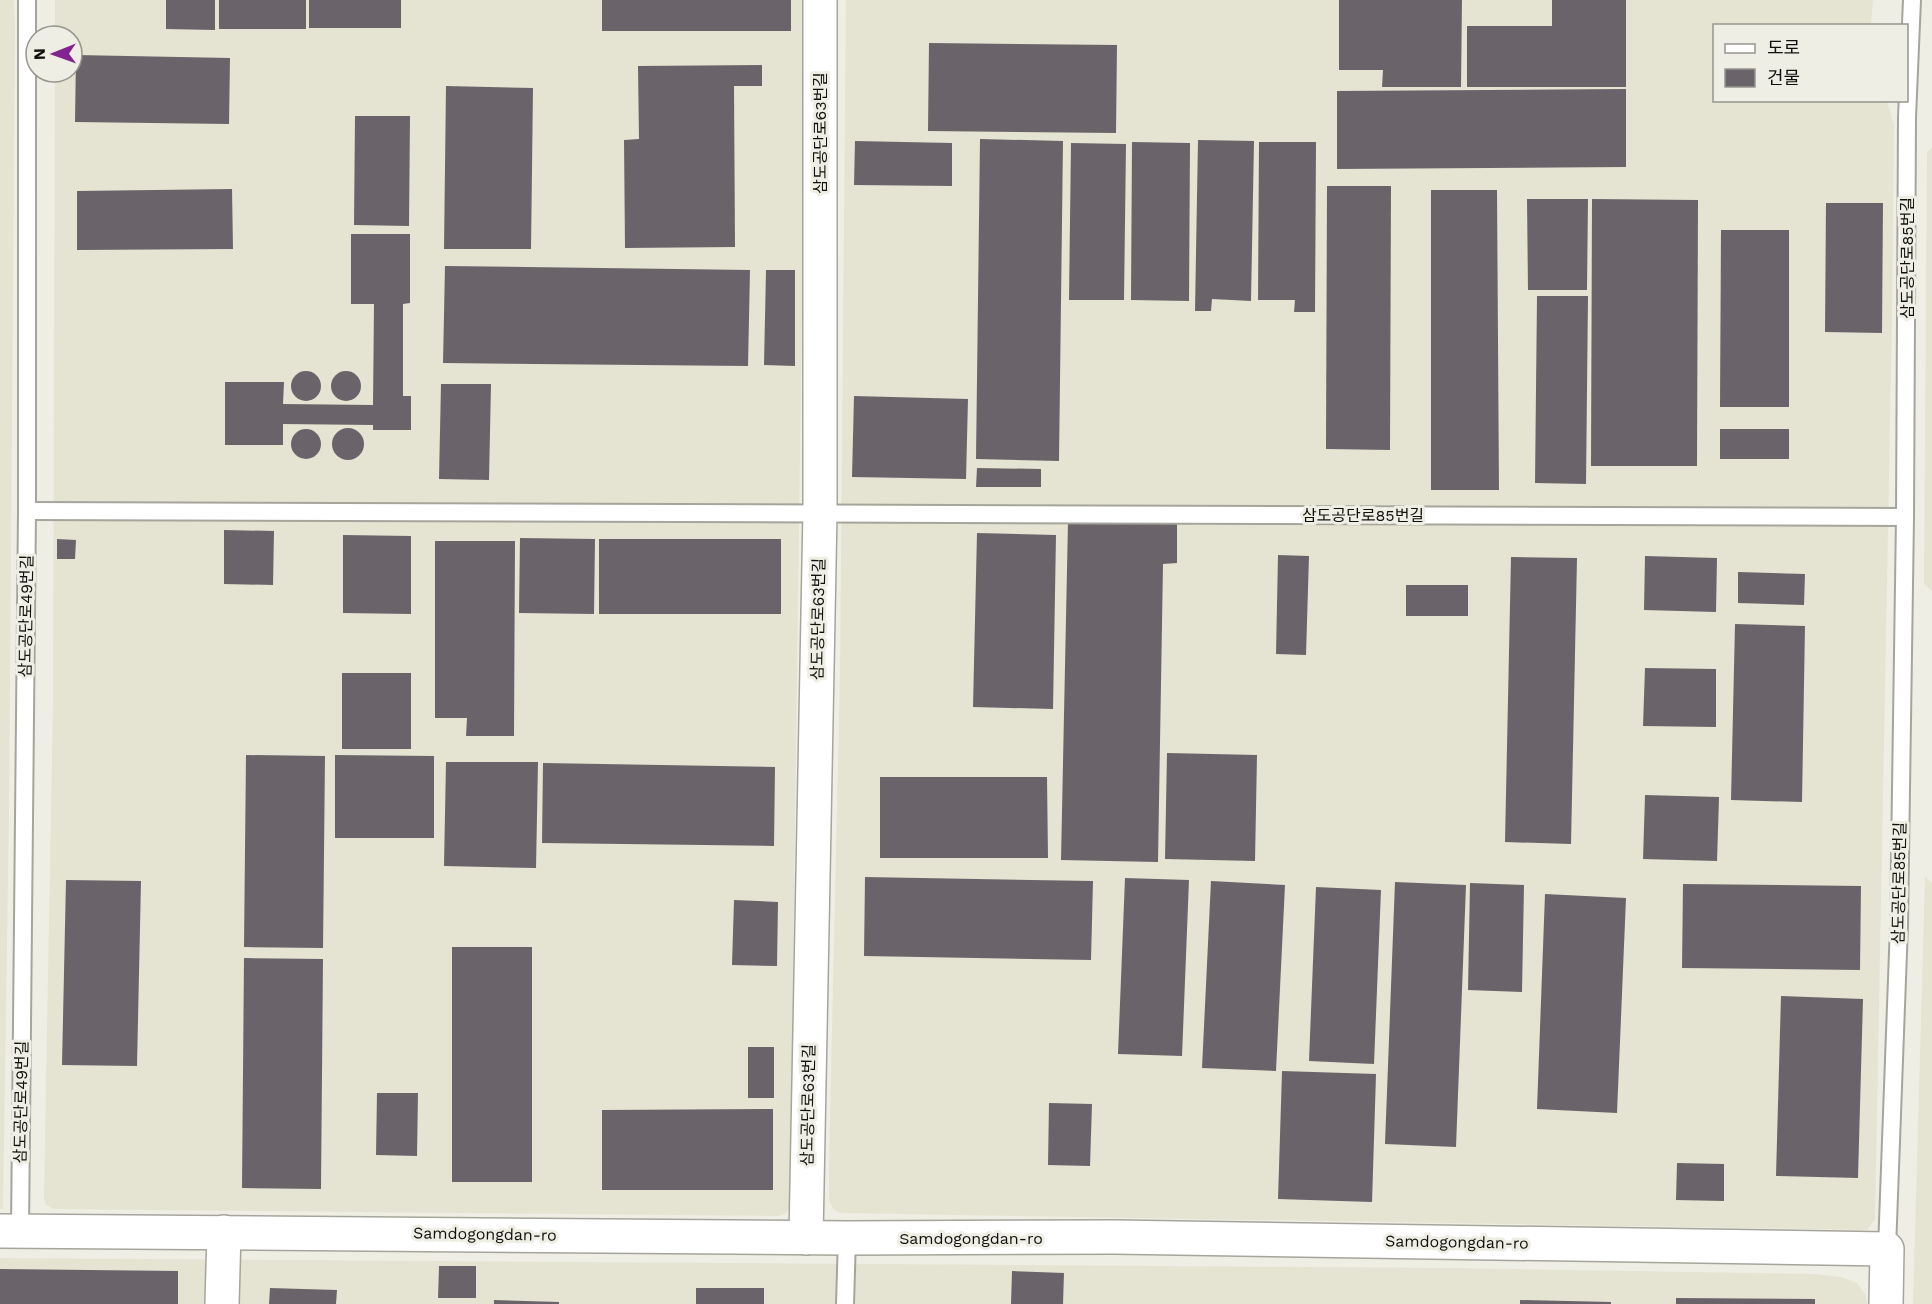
<svg xmlns="http://www.w3.org/2000/svg" width="1932" height="1304" font-family="'Work Sans','Noto Sans KR',sans-serif">
	<style>
		.built { fill: #e5e3d2 }
		.building { fill: #6a646a }
		.lines { fill: none; stroke-linecap: round; stroke-linejoin: round }
		.lane-casing { stroke: #a6a59c; stroke-width: 20 }
		.street-casing { stroke: #a6a59c; stroke-width: 36 }
		.secondary-casing { stroke: #a6a59c; stroke-width: 36 }
		.lane { stroke: #fff; stroke-width: 16 }
		.street { stroke: #fff; stroke-width: 33 }
		.secondary { stroke: #fff; stroke-width: 33 }
		.labels { text-anchor: middle; dominant-baseline: central; stroke-width: 6; stroke-linejoin: round; paint-order: stroke }
		.street-label { font-size: 16px; fill: #10100d; stroke: #efeee4 }
	</style>
	<rect width="100%" height="100%" fill="#efeee4"/>
	<g class="built">
		<path d="M0,0H14L15,29L9,811L3,1209H0Z"/>
		<path d="M55,0H806L790,1208L785,1214L778,1216L54,1209L46,1205L44,1198L53,702L55,72H72V36H55Z"/>
		<path d="M846,0H1873L1871,25L1714,26V100L1887,101L1894,125L1892,317L1875,1219L1867,1230L840,1213L833,1209L829,1200V1163L840,674Z"/>
		<path d="M1932,147V591L1924,584L1927,153Z"/>
		<path d="M1925,877L1932,883V1304H1913Z"/>
		<path d="M0,1258L1452,1268L1815,1274L1841,1277L1857,1283L1866,1296L1867,1304H0Z"/>
	</g>
	<g class="building">
		<path d="M166,0H215V30L166,29Z"/>
		<rect x="219" y="0" width="87" height="29"/>
		<rect x="309" y="0" width="92" height="28"/>
		<rect x="602" y="0" width="189" height="31"/>
		<path d="M1339,0H1462L1461,87H1382L1383,70H1339Z"/>
		<path d="M1552,0H1626V87H1467V26H1552Z"/>
		<path d="M929,43L1117,45L1116,133L928,131Z"/>
		<path d="M76,55L230,58L229,124L75,122Z"/>
		<path d="M762,65V86H734L735,247L625,248L624,140L639,139L638,66Z"/>
		<path d="M446,86L533,88L531,249H444Z"/>
		<path d="M1626,89V167L1337,169V91Z"/>
		<path d="M355,116H410L409,226L354,225Z"/>
		<path d="M980,139L1063,141L1059,461L976,459Z"/>
		<path d="M1198,140L1254,141L1251,301L1212,299L1211,311H1195Z"/>
		<path d="M855,141L952,143V186L854,185Z"/>
		<path d="M1132,142L1190,143L1189,301L1131,300Z"/>
		<path d="M1259,142H1316L1315,312H1294L1295,300H1258Z"/>
		<path d="M1071,143L1126,144L1124,300H1069Z"/>
		<path d="M1327,186H1391L1390,450L1326,449Z"/>
		<path d="M232,189L233,249L77,250V191Z"/>
		<path d="M1431,190H1497L1499,490H1431Z"/>
		<path d="M1527,199H1588L1587,290H1528Z"/>
		<path d="M1592,199L1698,200L1697,466H1591Z"/>
		<path d="M1826,203H1883L1882,333L1825,332Z"/>
		<path d="M1721,230H1789V407H1720Z"/>
		<path d="M351,234H410V303L403,304V396H411V430H373V425L283,424V445H225V382H284L283,404L373,405L374,304H351Z"/>
		<path d="M445,266L750,270L748,366L443,363Z"/>
		<path d="M766,270H795V366L764,365Z"/>
		<path d="M1537,296H1588L1586,484L1535,483Z"/>
		<circle cx="306" cy="386" r="15"/>
		<circle cx="346" cy="386" r="15"/>
		<path d="M441,384H491L489,480L439,479Z"/>
		<path d="M854,396L968,399L966,479L852,477Z"/>
		<circle cx="348" cy="444" r="16"/>
		<circle cx="306" cy="444" r="15"/>
		<rect x="1720" y="429" width="69" height="30"/>
		<path d="M977,468L1041,469V487H976Z"/>
		<path d="M1068,521L1177,523V563L1163,564L1158,862L1061,860Z"/>
		<path d="M224,530L274,531L273,585L224,584Z"/>
		<path d="M977,533L1056,535L1053,709L973,707Z"/>
		<path d="M343,535L411,536V614L343,613Z"/>
		<path d="M520,538L595,539L594,614L519,613Z"/>
		<path d="M57,539L76,540L75,559H57Z"/>
		<rect x="599" y="539" width="182" height="75"/>
		<path d="M435,541H515L514,736H466L467,718H435Z"/>
		<path d="M1278,555L1309,556L1306,655L1276,654Z"/>
		<path d="M1645,556L1717,558L1716,612L1644,610Z"/>
		<path d="M1511,557L1577,558L1571,844L1505,842Z"/>
		<path d="M1738,572L1805,574L1804,605L1738,603Z"/>
		<rect x="1406" y="585" width="62" height="31"/>
		<path d="M1735,624L1805,626L1802,802L1731,800Z"/>
		<path d="M1645,668L1716,669V727L1643,726Z"/>
		<rect x="342" y="673" width="69" height="76"/>
		<path d="M1167,753L1257,755L1255,861L1165,859Z"/>
		<path d="M246,755L325,756L323,948L244,947Z"/>
		<path d="M335,755L434,756V838H335Z"/>
		<path d="M446,762H538L536,868L444,866Z"/>
		<path d="M543,763L775,767L774,846L542,843Z"/>
		<path d="M880,777H1047L1048,858H880Z"/>
		<path d="M1645,795L1719,797L1717,861L1643,859Z"/>
		<path d="M865,877L1093,881L1091,960L864,956Z"/>
		<path d="M1125,878L1189,880L1182,1056L1118,1054Z"/>
		<path d="M66,880L141,881L137,1066L62,1065Z"/>
		<path d="M1211,881L1285,885L1276,1071L1202,1068Z"/>
		<path d="M1395,882L1466,885L1456,1147L1385,1144Z"/>
		<path d="M1470,883L1524,885L1522,992L1468,990Z"/>
		<path d="M1683,884L1861,886L1860,970L1682,968Z"/>
		<path d="M1316,887L1381,890L1374,1064L1309,1061Z"/>
		<path d="M1545,894L1626,898L1617,1113L1537,1109Z"/>
		<path d="M734,900L778,902L777,966L732,965Z"/>
		<rect x="452" y="947" width="80" height="235"/>
		<path d="M244,958L323,959L321,1189L242,1188Z"/>
		<path d="M1781,996L1863,999L1858,1178L1776,1176Z"/>
		<rect x="748" y="1047" width="26" height="51"/>
		<path d="M1282,1071L1376,1074L1372,1202L1278,1199Z"/>
		<path d="M377,1093H418L417,1156L376,1155Z"/>
		<path d="M1049,1103L1092,1104L1090,1166L1048,1165Z"/>
		<path d="M773,1109V1190H602V1110Z"/>
		<path d="M1677,1163L1724,1164V1201L1676,1200Z"/>
		<path d="M439,1266H476V1298H438Z"/>
		<path d="M0,1269L178,1271V1304H0Z"/>
		<path d="M1012,1271L1064,1273L1063,1304H1011Z"/>
		<path d="M270,1288L337,1290L336,1304H269Z"/>
		<rect x="696" y="1288" width="68" height="16"/>
		<path d="M1676,1298L1815,1299V1304H1676Z"/>
		<path d="M494,1300L559,1302V1304H494Z"/>
		<path d="M1520,1300L1611,1302V1304H1520Z"/>
	</g>
	<g class="lines">
		<defs>
			<g id="lane">
				<path d="M27,511L1905,517"/>
				<path d="M20,1231L27,511V0"/>
				<path d="M1887,1249L1899,925L1905,517L1907,117L1912,0"/>
				<path d="M845,1304L847,1238"/>
			</g>
			<g id="street">
				<path d="M806,1238L820,512V0"/>
				<path d="M222,1304L224,1232"/>
			</g>
			<path id="secondary" d="M0,1231L847,1238L1115,1237L1887,1249L1886,1304"/>
		</defs>
		<use href="#lane" class="lane-casing"/>
		<use href="#street" class="street-casing"/>
		<use href="#secondary" class="secondary-casing"/>
		<use href="#lane" class="lane"/>
		<use href="#street" class="street"/>
		<use href="#secondary" class="secondary"/>
	</g>
	<g class="labels">
		<g class="street-label">
			<text transform="translate(820 133) rotate(-90)">삼도공단로63번길</text>
			<text transform="translate(1907 258) rotate(-90)">삼도공단로85번길</text>
			<text x="1363" y="515">삼도공단로85번길</text>
			<text transform="translate(26 616) rotate(-89)">삼도공단로49번길</text>
			<text transform="translate(818 619) rotate(-89)">삼도공단로63번길</text>
			<text transform="translate(1899 883) rotate(-89)">삼도공단로85번길</text>
			<text transform="translate(21 1102) rotate(-89)">삼도공단로49번길</text>
			<text transform="translate(808 1105) rotate(-89)">삼도공단로63번길</text>
			<text transform="translate(485 1234) rotate(1)">Samdogongdan-ro</text>
			<text x="971" y="1238">Samdogongdan-ro</text>
			<text transform="translate(1457 1242) rotate(1)">Samdogongdan-ro</text>
		</g>
	</g>
	<rect x="1713" y="24" width="195" height="78" fill="#efeee4" stroke="#96958e" stroke-width="1.5"/>
	<rect x="1725" y="44" width="30" height="9" fill="#ffffff" stroke="#96958e" stroke-width="1.5"/>
	<text x="1767" y="54" font-size="18" fill="#10100d">도로</text>
	<rect x="1725" y="69" width="30" height="18" fill="#6a646a" stroke="#96958e" stroke-width="1.5"/>
	<text x="1767" y="84" font-size="18" fill="#10100d">건물</text>
	<g transform="translate(54 54) rotate(269)"><circle r="28" fill="#efeee4" stroke="#96958e" stroke-width="1.5"/>
	<path d="M0-4.5L10 22L0 15L-10 22Z" fill="#82238f"/>
	<text y="-9" font-size="16" font-weight="bold" text-anchor="middle" fill="#10100d">N</text>
	</g>
</svg>
